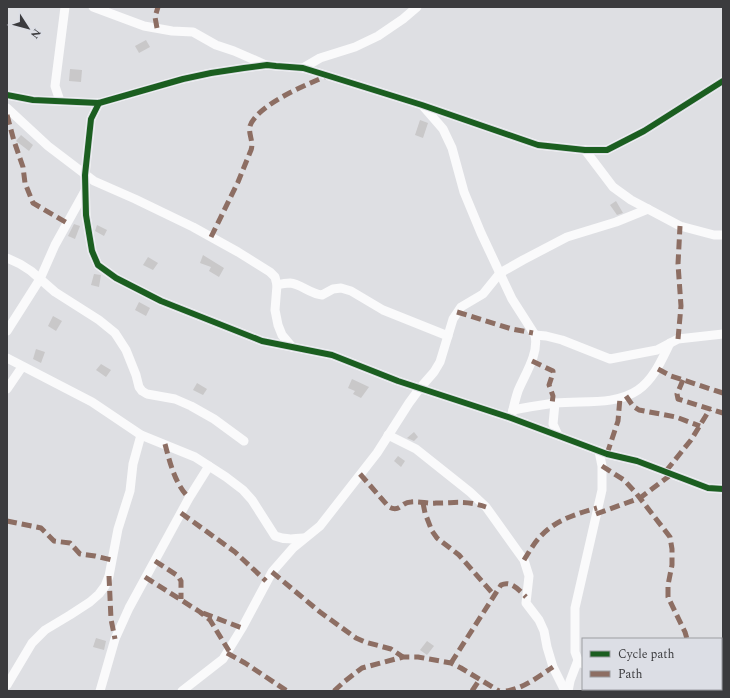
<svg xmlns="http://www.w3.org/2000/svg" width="730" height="698" font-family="Spectral,serif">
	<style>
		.building { fill: #c9c8c9 }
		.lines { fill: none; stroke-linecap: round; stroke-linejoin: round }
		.minor { stroke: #fafafb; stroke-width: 9 }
		.quiet { stroke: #8d6e63; stroke-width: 5; stroke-dasharray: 10 5; stroke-linecap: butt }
		.cycleway-casing { stroke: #dcdee5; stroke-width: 8 }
		.cycleway { stroke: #1b5e20; stroke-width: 6 }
	</style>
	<rect width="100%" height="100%" fill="#dedfe3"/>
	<g class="building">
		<path d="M146,40L150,47L139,53L135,46Z"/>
		<path d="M70,69L82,70L81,82L69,81Z"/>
		<path d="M420,120L428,123L423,138L415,135Z"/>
		<path d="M21,135L33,145L29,151L16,141Z"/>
		<path d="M616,201L623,213L617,215L610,205Z"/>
		<path d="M74,224L80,226L75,239L68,236Z"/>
		<path d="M97,225L107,230L104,236L95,231Z"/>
		<path d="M203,255L224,268L219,277L209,271L211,267L200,263Z"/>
		<path d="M148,257L158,263L153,270L143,265Z"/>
		<path d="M94,274L101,275L99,287L91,285Z"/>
		<path d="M139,302L150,308L146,316L135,310Z"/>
		<path d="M53,316L62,321L56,331L48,326Z"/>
		<path d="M36,349L45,352L41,363L33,359Z"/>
		<path d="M101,364L111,370L106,377L96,370Z"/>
		<path d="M352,379L369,387L361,398L353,394L355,391L348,388Z"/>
		<path d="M197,383L207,389L203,395L193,390Z"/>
		<path d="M414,432L418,437L414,441L407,438Z"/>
		<path d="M398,456L405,461L401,467L394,461Z"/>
		<path d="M96,638L106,641L104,650L93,647Z"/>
		<path d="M427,641L434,646L427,655L420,650Z"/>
	</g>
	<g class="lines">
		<g class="minor">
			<path d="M93,7L144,26L172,31L193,32L216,45L234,51L266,65"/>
			<path d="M303,68L320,58L355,47L378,36L403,19L417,7"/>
			<path d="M7,95L33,100L99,103L183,79L211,73L244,68L267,65L276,66L303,68L329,76L422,105L538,145L585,150H607L644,131L723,81"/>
			<path d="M60,101L55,86L65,7"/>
			<path d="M99,103L91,119L85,175L86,215L92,251L98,265L116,278L161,301L262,341L332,355L398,381L511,418L607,454L637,461L708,488L723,489"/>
			<path d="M423,106L443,129L452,148L464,192L481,233L512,299L535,335C539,354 525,374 518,391C515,400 513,409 511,418"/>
			<path d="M7,108L48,146L94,181L135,199L193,227L238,252L270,272L275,277L277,285L275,310L278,325L282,335L292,347"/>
			<path d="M585,150L613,187L631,200L680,226L714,235H723"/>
			<path d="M7,258L20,264L31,271L55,292L99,320L115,333L126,350L136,375L139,387L142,391L147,394L175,399L191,406L214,419L244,441"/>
			<path d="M277,285C281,284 286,283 290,283C301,284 310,294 322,295L333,289L341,288L351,291L383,310L448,336"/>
			<path d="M7,331L40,279L55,245L85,191"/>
			<path d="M535,335L546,336L562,340L610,359L657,350L678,339L723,334"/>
			<path d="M7,358L92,402L141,435L195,457L226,477L243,490L252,500L275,536C285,540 294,539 304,538"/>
			<path d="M7,389L22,367"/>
			<path d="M555,403L553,424L558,435"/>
			<path d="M513,410C527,407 541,405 555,403C582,400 615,406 638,390C654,379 662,359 670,343"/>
			<path d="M388,435L416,449L470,492L486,507L524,560L529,576L526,603L539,620L544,631L547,647L553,667L565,691"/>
			<path d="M583,664L578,660L575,652V608L602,490V466L599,451"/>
			<path d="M7,685L32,643L45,630L70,615L90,602L99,594L105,586L109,576L118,529L130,491L133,464L141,435"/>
			<path d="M644,689L646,691"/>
			<path d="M100,691L115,639L129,608L189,498L209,466"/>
			<path d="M182,691L223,659L242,628L272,572L293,548L320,526L377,453L409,403L420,388L434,372L440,362L453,319L461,307L483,294L500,273L523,260L567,237L616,222L648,209"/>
			<path d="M568,691L570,681L578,660"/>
		</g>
		<g class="quiet">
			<path d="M157,28L155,17L158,7"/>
			<path d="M7,115L14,141L23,167L25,183L33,203L67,223"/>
			<path d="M211,237L238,182L251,150C254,142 248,134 250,126C257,105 307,84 327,76"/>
			<path d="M457,312L512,329L533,333"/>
			<path d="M678,339L681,306L678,264L680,226"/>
			<path d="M532,361L553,371V373L549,385L553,396L552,404"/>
			<path d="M658,369L671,376L723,393"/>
			<path d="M683,380L677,394L678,399L723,413"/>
			<path d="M626,396L633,406L639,410L676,417L700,426"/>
			<path d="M165,444C170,463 175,484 189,498"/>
			<path d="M607,454L618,421L620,398"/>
			<path d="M602,466L624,480L636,493L670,537L672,549V565L668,585V597L685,632L687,639"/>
			<path d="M666,471L691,440L710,409"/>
			<path d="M360,474L389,507C400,513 401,502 411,502C420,501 428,504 436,503C457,503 465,500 486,507"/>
			<path d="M423,503L425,513L432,531L437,538L459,555L494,595"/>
			<path d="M181,513L235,552L266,581"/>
			<path d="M596,514L640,498L672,474"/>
			<path d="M7,521L41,528L54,541L70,543L80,554L95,556L112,560"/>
			<path d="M524,560C529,552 534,543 540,537C555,520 576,514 597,508"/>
			<path d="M155,561L178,576L181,581V599"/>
			<path d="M272,572L320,612L356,638L365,642L391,649L403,657"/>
			<path d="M109,576L111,619L115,639"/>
			<path d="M145,577L200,612L210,620L229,651"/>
			<path d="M203,613L242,628"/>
			<path d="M227,653L245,663L287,691"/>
			<path d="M451,663L501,585C511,580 519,590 526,597"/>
			<path d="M703,689V691"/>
			<path d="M334,691L345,681L362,668L403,657H418L451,663L461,668L499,691"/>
			<path d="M472,691L480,679"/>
			<path d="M506,691C523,689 539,676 553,667"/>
		</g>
		<defs>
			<g id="cycleway">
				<path d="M7,95L33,100L99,103L183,79L211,73L244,68L267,65L276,66L303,68L329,76L422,105L538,145L585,150H607L644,131L723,81"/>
				<path d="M99,103L91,119L85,175L86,215L92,251L98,265L116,278L161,301L262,341L332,355L398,381L511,418L607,454L637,461L708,488L723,489"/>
			</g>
		</defs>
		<use href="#cycleway" class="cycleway-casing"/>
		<use href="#cycleway" class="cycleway"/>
	</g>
	<rect width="730" height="698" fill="none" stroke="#3b3b3e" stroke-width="16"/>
	<rect x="582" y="638" width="140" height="52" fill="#dcdee5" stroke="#9c9da2"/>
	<rect x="590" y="651" width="20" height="6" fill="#1b5e20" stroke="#9c9da2"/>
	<text x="618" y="658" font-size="12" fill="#3b3b3e">Cycle path</text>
	<rect x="590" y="671" width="20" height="6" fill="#8d6e63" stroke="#9c9da2"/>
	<text x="618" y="678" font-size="12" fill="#3b3b3e">Path</text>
	<g transform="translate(28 28) rotate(126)" stroke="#dcdee5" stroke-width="3" paint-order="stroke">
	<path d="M0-3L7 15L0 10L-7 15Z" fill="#3b3b3e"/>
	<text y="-6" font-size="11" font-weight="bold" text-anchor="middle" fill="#3b3b3e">N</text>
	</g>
</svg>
